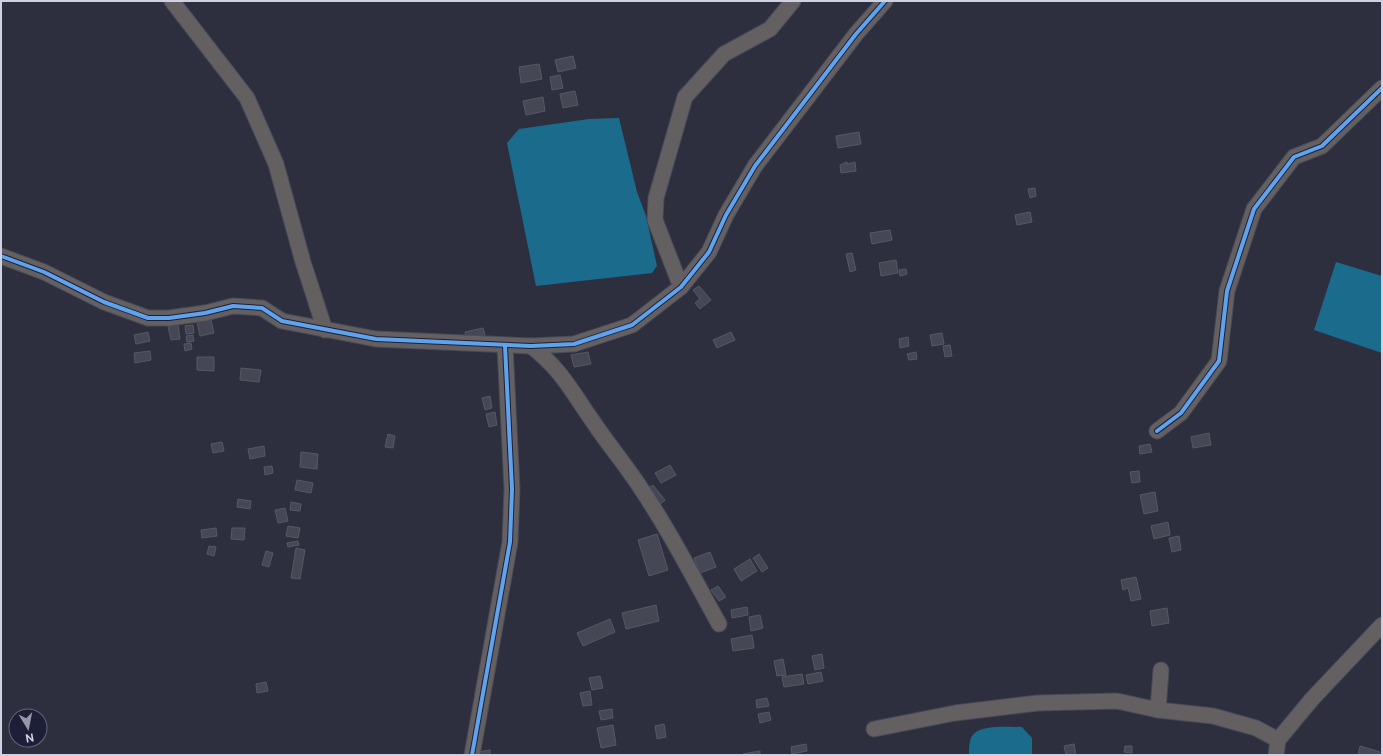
<svg xmlns="http://www.w3.org/2000/svg" width="1383" height="756" font-family="'Public Sans',sans-serif">
	<style>
		.water { fill: #1b6b8c }
		.building { fill: #464754; stroke: #565864 }
		.lines { fill: none; stroke-linecap: round; stroke-linejoin: round }
		.minor-casing { stroke: #494a57; stroke-width: 17 }
		.minor { stroke: #646061; stroke-width: 15 }
		.cycleway-casing { stroke: #1d1f39; stroke-width: 6 }
		.cycleway { stroke: #60a3ed; stroke-width: 4 }
	</style>
	<rect width="100%" height="100%" fill="#2d2f3e"/>
	<g class="water">
		<path d="M619,118L637,192L646,216L657,266L652,273L536,286L507,143L519,129L589,119Z"/>
		<path d="M1336,262L1382,276V353L1314,330Z"/>
		<path d="M1022,727L1032,738V755H969C969,749 969,741 972,736C979,724 1010,727 1022,727Z"/>
	</g>
	<g class="building">
		<path d="M573,56L576,68L558,72L555,60Z"/>
		<path d="M539,64L542,79L521,83L519,67Z"/>
		<path d="M560,75L563,88L552,90L550,77Z"/>
		<path d="M575,91L578,105L563,108L560,94Z"/>
		<path d="M543,97L545,111L526,115L523,101Z"/>
		<path d="M859,132L861,144L838,148L836,136Z"/>
		<path d="M847,162V164L855,162L856,171L841,173L840,165Z"/>
		<path d="M1035,188L1036,196L1030,198L1028,189Z"/>
		<path d="M1030,212L1032,222L1017,225L1015,215Z"/>
		<path d="M890,230L892,240L872,244L870,233Z"/>
		<path d="M852,253L856,270L850,272L846,254Z"/>
		<path d="M896,260L898,273L881,276L879,263Z"/>
		<path d="M906,269L907,274L900,276L899,270Z"/>
		<path d="M699,286L711,300L700,309L695,303L700,299L693,290Z"/>
		<path d="M211,320L214,333L200,336L197,322Z"/>
		<path d="M178,324L180,339L171,340L168,326Z"/>
		<path d="M193,325L194,333L186,334L185,326Z"/>
		<path d="M483,328L485,335L466,339L465,332Z"/>
		<path d="M148,332L150,341L136,344L134,335Z"/>
		<path d="M731,332L735,340L717,348L713,340Z"/>
		<path d="M942,333L944,344L932,346L930,335Z"/>
		<path d="M193,335L194,341L187,342L186,336Z"/>
		<path d="M908,337L909,346L900,348L899,339Z"/>
		<path d="M191,343L192,349L185,351L184,344Z"/>
		<path d="M950,345L952,356L945,357L943,346Z"/>
		<path d="M150,351L151,360L135,363L134,353Z"/>
		<path d="M588,352L591,364L574,367L571,355Z"/>
		<path d="M916,352L917,359L909,360L907,354Z"/>
		<path d="M197,357H214V371L197,370Z"/>
		<path d="M241,368L261,370L259,382L240,380Z"/>
		<path d="M490,396L492,408L485,410L482,398Z"/>
		<path d="M495,412L497,425L489,427L486,414Z"/>
		<path d="M1209,433L1211,445L1193,448L1191,437Z"/>
		<path d="M388,434L395,436L393,448L385,447Z"/>
		<path d="M222,442L224,451L213,453L211,444Z"/>
		<path d="M1150,444L1152,452L1140,454L1139,446Z"/>
		<path d="M264,446L265,456L250,459L248,449Z"/>
		<path d="M301,452L318,454L317,469L300,467Z"/>
		<path d="M670,465L676,475L661,483L655,473Z"/>
		<path d="M272,466L273,473L265,475L264,467Z"/>
		<path d="M1139,471L1140,482L1132,483L1130,472Z"/>
		<path d="M297,480L313,483L311,493L295,490Z"/>
		<path d="M653,485L665,500L657,507L644,491Z"/>
		<path d="M1155,492L1158,511L1144,514L1140,495Z"/>
		<path d="M238,499L251,501L250,509L237,507Z"/>
		<path d="M291,502L301,504L300,511L290,510Z"/>
		<path d="M285,508L288,521L278,523L275,510Z"/>
		<path d="M1168,522L1170,535L1154,539L1151,526Z"/>
		<path d="M288,526L300,528L298,538L286,536Z"/>
		<path d="M216,528L217,536L202,538L201,530Z"/>
		<path d="M232,528H245L244,540L231,539Z"/>
		<path d="M657,534L668,570L649,576L638,540Z"/>
		<path d="M1179,536L1181,550L1172,552L1169,538Z"/>
		<path d="M298,541L299,545L288,547L287,543Z"/>
		<path d="M209,546L216,547L214,556L207,554Z"/>
		<path d="M296,548L305,550L300,579L291,578Z"/>
		<path d="M266,551L273,553L269,567L262,565Z"/>
		<path d="M710,552L716,567L700,573L694,558Z"/>
		<path d="M759,554L768,568L762,572L753,558Z"/>
		<path d="M750,559L757,571L741,581L734,569Z"/>
		<path d="M1136,577L1141,599L1131,601L1128,588L1123,590L1121,580Z"/>
		<path d="M718,586L726,597L719,601L711,590Z"/>
		<path d="M656,605L659,621L626,629L622,613Z"/>
		<path d="M747,607L748,615L732,618L731,610Z"/>
		<path d="M1167,608L1169,623L1152,626L1150,611Z"/>
		<path d="M760,615L763,628L751,631L749,617Z"/>
		<path d="M610,619L615,632L583,646L577,633Z"/>
		<path d="M752,635L754,648L733,651L731,639Z"/>
		<path d="M822,654L824,668L815,670L812,656Z"/>
		<path d="M783,659L786,675L777,676L774,661Z"/>
		<path d="M821,672L823,681L808,684L806,675Z"/>
		<path d="M802,674L804,684L784,687L782,677Z"/>
		<path d="M600,676L603,688L592,690L589,678Z"/>
		<path d="M266,682L268,691L257,693L256,684Z"/>
		<path d="M590,691L592,705L583,706L580,693Z"/>
		<path d="M767,698L769,706L757,708L756,700Z"/>
		<path d="M612,709L613,718L601,720L599,711Z"/>
		<path d="M769,712L771,720L760,723L758,714Z"/>
		<path d="M664,724L666,737L657,739L655,726Z"/>
		<path d="M613,725L616,745L601,748L597,728Z"/>
		<path d="M806,744L807,751L792,754L791,747Z"/>
		<path d="M1074,744L1076,755H1066L1064,746Z"/>
		<path d="M1125,746H1132V753L1124,752Z"/>
		<path d="M1360,746L1380,752L1379,755H1358Z"/>
		<path d="M490,750V755H479L478,752Z"/>
		<path d="M760,751V755H744L743,754Z"/>
	</g>
	<g class="lines">
		<defs>
			<g id="minor">
				<path d="M172,1L247,98L276,164L303,262L325,330"/>
				<path d="M1,256L44,272L104,302L148,318H169L205,313L233,306L262,308L282,321L376,339L531,346L574,344L632,325L681,287L709,252L726,215L755,166L856,34L885,1"/>
				<path d="M681,287L655,220L656,198L685,97L724,54L770,29L793,1"/>
				<path d="M531,346C562,370 572,392 594,423C608,444 624,463 638,484C668,528 693,577 719,624"/>
				<path d="M1157,431L1181,413L1219,361L1227,291L1254,209L1294,157L1322,146L1382,88"/>
				<path d="M1158,710L1213,716L1256,728L1278,740L1312,699L1382,625"/>
				<path d="M874,729L955,713L1038,703L1117,701L1158,710L1161,670"/>
				<path d="M472,755L510,542L512,489L505,346"/>
				<path d="M1276,755L1278,740"/>
			</g>
		</defs>
		<use href="#minor" class="minor-casing"/>
		<use href="#minor" class="minor"/>
		<defs>
			<g id="cycleway">
				<path d="M1,256L44,272L104,302L148,318H169L205,313L233,306L262,308L282,321L376,339L531,346L574,344L632,325L681,287L709,252L726,215L755,166L856,34L885,1"/>
				<path d="M1157,431L1181,413L1219,361L1227,291L1254,209L1294,157L1322,146L1382,88"/>
				<path d="M472,755L510,542L512,489L505,346"/>
			</g>
		</defs>
		<use href="#cycleway" class="cycleway-casing"/>
		<use href="#cycleway" class="cycleway"/>
	</g>
	<rect width="1383" height="756" fill="none" stroke="#cfd1e3" stroke-width="4"/>
	<g transform="translate(28 728) rotate(170)"><circle r="19" fill="#1d1f39" stroke="#64667d"/>
	<path d="M0-3L7 15L0 10L-7 15Z" fill="#9698a9"/>
	<text y="-6" font-size="11" font-weight="bold" text-anchor="middle" fill="#cfd1e3">N</text>
	</g>
</svg>
